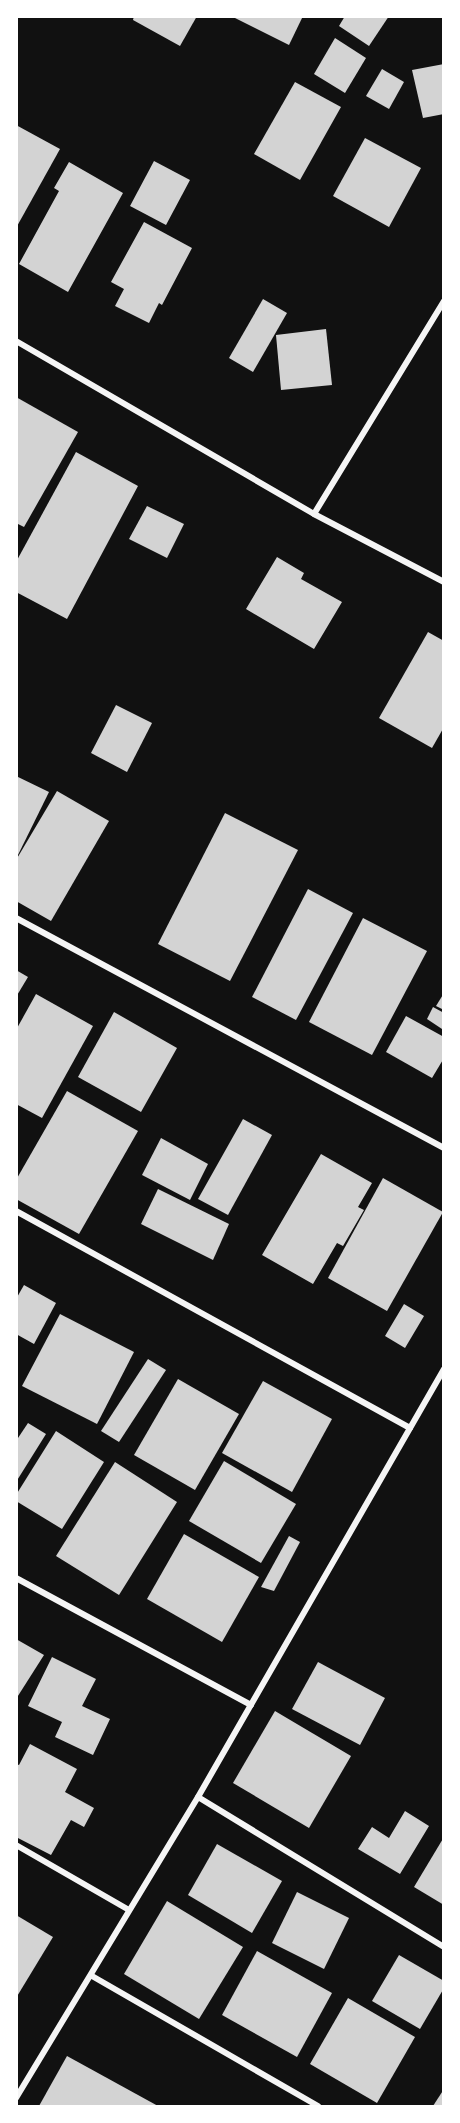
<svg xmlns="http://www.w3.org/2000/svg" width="460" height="2123" font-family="'Varela Round',sans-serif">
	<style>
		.building { fill: #d3d3d3 }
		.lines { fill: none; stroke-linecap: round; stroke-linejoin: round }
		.minor { stroke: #f5f5f5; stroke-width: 6 }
	</style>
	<rect width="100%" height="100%" fill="#111"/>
	<g class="building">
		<path d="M134,16H197L180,46L133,20Z"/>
		<path d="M231,16H303L289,45Z"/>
		<path d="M345,16H389L369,46L339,26Z"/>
		<path d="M335,38L366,58L345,93L314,74Z"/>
		<path d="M444,64V114L423,118L412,70Z"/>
		<path d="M382,69L404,82L389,109L366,96Z"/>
		<path d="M295,82L341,107L300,180L254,154Z"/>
		<path d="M16,125L60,149L16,228Z"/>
		<path d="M365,138L421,168L389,227L333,196Z"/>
		<path d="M154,161L190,180L166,225L130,206Z"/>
		<path d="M69,162L123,193L68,292L19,264L59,191L54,188Z"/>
		<path d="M144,222L192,248L162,305L159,303L149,323L115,306L124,289L111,282Z"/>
		<path d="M263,299L287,313L253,372L229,358Z"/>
		<path d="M326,329L332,385L281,390L276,335Z"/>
		<path d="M16,397L78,432L24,527L16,523Z"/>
		<path d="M76,452L138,486L67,619L16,592V562Z"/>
		<path d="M147,506L184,524L167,558L129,539Z"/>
		<path d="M277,557L304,573L301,579L342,602L314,649L246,609Z"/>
		<path d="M428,632L444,641V727L432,748L379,718Z"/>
		<path d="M116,705L152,723L127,772L91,753Z"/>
		<path d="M16,776L49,792L16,859Z"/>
		<path d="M57,791L109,821L51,921L16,901V860Z"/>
		<path d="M225,813L298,850L230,981L158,944Z"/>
		<path d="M308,889L353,913L296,1020L252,997Z"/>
		<path d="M363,918L427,951L372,1055L309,1022Z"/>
		<path d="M16,970L28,977L16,997Z"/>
		<path d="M444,993V1010L436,1006Z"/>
		<path d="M36,994L93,1026L42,1118L16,1104V1030Z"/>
		<path d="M433,1007L444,1013L442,1029L427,1019Z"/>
		<path d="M114,1012L177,1048L141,1112L78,1077Z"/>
		<path d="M406,1016L444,1037V1058L432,1078L386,1052Z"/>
		<path d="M67,1091L138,1131L79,1234L16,1199V1180Z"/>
		<path d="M243,1119L272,1135L228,1215L198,1199Z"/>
		<path d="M161,1138L208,1164L190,1200L142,1175Z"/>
		<path d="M321,1154L372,1183L358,1207L364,1210L343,1246L337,1243L313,1284L262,1255Z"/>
		<path d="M383,1178L443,1212L387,1311L328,1278Z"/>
		<path d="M158,1189L229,1224L213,1260L141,1224Z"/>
		<path d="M24,1285L56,1303L34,1344L16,1334V1299Z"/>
		<path d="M404,1304L424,1316L405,1348L385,1336Z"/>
		<path d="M60,1314L134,1352L97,1424L22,1386Z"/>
		<path d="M148,1359L166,1370L119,1442L101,1431Z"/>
		<path d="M178,1379L239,1414L195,1490L134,1455Z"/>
		<path d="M263,1381L332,1419L292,1492L222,1453Z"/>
		<path d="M28,1423L46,1434L16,1482V1441Z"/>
		<path d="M56,1431L104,1462L62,1529L16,1501V1495Z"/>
		<path d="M224,1461L296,1504L261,1563L189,1521Z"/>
		<path d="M115,1462L177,1502L119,1595L56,1556Z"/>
		<path d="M184,1534L259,1577L222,1642L147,1599Z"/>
		<path d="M289,1536L300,1542L274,1591L261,1587Z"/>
		<path d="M16,1639L44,1655L16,1699Z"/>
		<path d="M52,1657L96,1679L82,1706L110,1719L93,1755L55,1737L62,1722L28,1706Z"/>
		<path d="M318,1662L385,1698L360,1745L292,1709Z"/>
		<path d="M275,1711L351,1756L309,1828L233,1783Z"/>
		<path d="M30,1744L77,1769L65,1792L94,1808L84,1827L71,1820L51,1855L16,1837V1764L19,1765Z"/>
		<path d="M405,1811L429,1826L400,1874L358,1849L372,1827L389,1838Z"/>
		<path d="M444,1837V1905L414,1887Z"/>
		<path d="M217,1844L282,1881L252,1933L188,1895Z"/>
		<path d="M297,1892L349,1918L324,1969L272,1943Z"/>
		<path d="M167,1901L243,1947L199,2019L124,1974Z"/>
		<path d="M16,1915L53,1937L16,1998Z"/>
		<path d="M257,1951L332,1993L297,2057L222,2015Z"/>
		<path d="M399,1955L444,1981V1988L420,2029L372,2001Z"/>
		<path d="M348,1998L415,2037L377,2103L310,2064Z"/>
		<path d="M67,2056L158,2106H39Z"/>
		<path d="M444,2089V2106H433Z"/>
	</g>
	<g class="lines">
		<g class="minor">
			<path d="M16,341L314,514L444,582"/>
			<path d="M314,514L444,301"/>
			<path d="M16,918L444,1148"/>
			<path d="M16,1211L410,1428"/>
			<path d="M16,1578L251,1705"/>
			<path d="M198,1797L444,1947"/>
			<path d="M16,1845L129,1910"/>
			<path d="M92,1976L318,2106"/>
			<path d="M16,2098L198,1797L444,1369"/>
		</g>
	</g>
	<rect width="460" height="2123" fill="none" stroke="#ffffff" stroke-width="36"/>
</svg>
